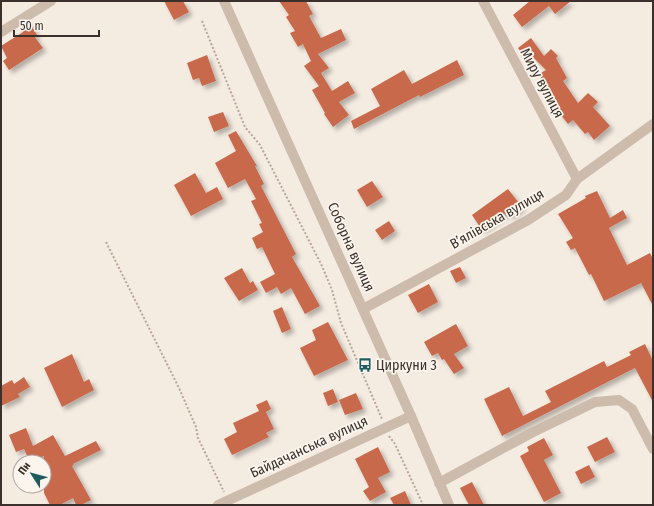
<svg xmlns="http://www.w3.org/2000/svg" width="654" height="506" font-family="'Fira Sans Condensed',sans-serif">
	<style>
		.building { fill: #c8694b; filter: url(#shadow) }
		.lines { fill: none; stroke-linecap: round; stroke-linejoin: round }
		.path { stroke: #b9a596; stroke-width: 2; stroke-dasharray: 2 2; stroke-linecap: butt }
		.minor { stroke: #cdbbac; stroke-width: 10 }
		.labels { text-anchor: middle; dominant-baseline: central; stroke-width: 3.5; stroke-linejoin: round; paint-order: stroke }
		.street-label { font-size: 14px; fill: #3b302b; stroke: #fbf5ee }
		.poi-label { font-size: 14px; fill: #3b302b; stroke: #fbf5ee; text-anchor: start }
	</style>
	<defs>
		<filter id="shadow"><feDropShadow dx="3.5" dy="3.5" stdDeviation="2" flood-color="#0004"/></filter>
	</defs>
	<rect width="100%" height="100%" fill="#f4ebe1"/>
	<g class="building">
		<path d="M164,1H183L189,12L174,20Z"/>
		<path d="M279,1H306L313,14L309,16L321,38L341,29L346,40L318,54L329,68L321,73L332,91L348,81L355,93L339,102L349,115L333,127L324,114L325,113L312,90L319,86L304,66L311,61L303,44L298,47L290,33L295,31L286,17L289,15Z"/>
		<path d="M530,1H571L555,14L549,6L522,27L513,15Z"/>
		<path d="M29,22L37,35L34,36L43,48L9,70L3,61L7,58L1,46L23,32L21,27Z"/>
		<path d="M531,38L544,56L551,49L558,56L556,58L567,78L563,81L578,103L588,93L598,102L593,107L610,126L594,140L588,132L585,134L573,120L568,124L553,105L551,107L546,99L551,95L539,74L546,70L531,55L525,58L518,48Z"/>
		<path d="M207,55L216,81L202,86L199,78L193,80L187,63Z"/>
		<path d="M457,60L464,75L420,97L419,95L354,129L351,121L380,106L371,89L404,70L412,84Z"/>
		<path d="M223,112L229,126L214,132L208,117Z"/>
		<path d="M236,131L257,166H255L264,184L261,186L296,254L292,257L320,306L305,314L291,288L281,294L277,287L266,293L260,282L275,274L262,247L257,249L252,238L263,232L259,224L262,223L251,201L256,199L245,179L228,188L215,163L236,151L228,135Z"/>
		<path d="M195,173L206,193L217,187L223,199L191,216L174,185Z"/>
		<path d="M372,181L383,197L367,207L357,190Z"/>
		<path d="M508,189L522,207L511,216L508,212L482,230L472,215Z"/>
		<path d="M597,191L610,218L623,210L627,218L609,228L627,265L650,253L653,259V306L641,283L604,301L591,274L589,275L575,248L571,250L566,242L573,238L558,214L586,198L585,196Z"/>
		<path d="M389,221L395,231L382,240L375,230Z"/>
		<path d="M460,267L466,278L456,283L450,271Z"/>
		<path d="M242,268L250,283L253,281L258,290L239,301L224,278Z"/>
		<path d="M429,284L438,302L418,313L408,295Z"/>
		<path d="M282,307L291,329L282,333L273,311Z"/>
		<path d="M328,322L348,360L314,376L300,348L316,340L312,330Z"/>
		<path d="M456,324L468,346L454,354L464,368L454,374L444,359L442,360L438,353L432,356L424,342Z"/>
		<path d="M645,344L653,361V402L635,368L502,436L484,399L509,387L523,416L551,402L545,391L604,361L607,367L631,355L629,352Z"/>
		<path d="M72,354L84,382L89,379L94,390L62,407L44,368Z"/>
		<path d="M24,377L30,387L18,394L20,397L1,406V386L12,380L14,384Z"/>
		<path d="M333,389L338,402L328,406L323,393Z"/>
		<path d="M356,393L363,409L345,415L339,400Z"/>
		<path d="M267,400L271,409L266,412L274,429L266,433L269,437L232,455L224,439L237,432L233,423L259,411L256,405Z"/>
		<path d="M26,428L33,446L53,435L65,456L96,441L101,450L73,464L74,465L72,466L91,500L81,505H76L73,498L60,505H50L44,493V456L30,462L24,449L16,452L9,435Z"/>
		<path d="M607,437L615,452L595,462L587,447Z"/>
		<path d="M544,438L553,455L544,460L561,493L544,502L520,456L529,451L527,447Z"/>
		<path d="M378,447L390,472L378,478L386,492L370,501L363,491L369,487L355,459Z"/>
		<path d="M589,465L595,477L581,484L575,472Z"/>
		<path d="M472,482L484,505H469L460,488Z"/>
		<path d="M405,491L411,505H394L390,498Z"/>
	</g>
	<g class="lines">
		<g class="path">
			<path d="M202,21L245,127L260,145L322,266L332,290L341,323L382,419"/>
			<path d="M106,242L179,388L196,427L198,438L224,492"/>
			<path d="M389,436L395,444L423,505"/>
		</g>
		<g class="minor">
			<path d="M224,1L411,416L449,505"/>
			<path d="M483,1L577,179"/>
			<path d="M1,32L51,1"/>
			<path d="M363,309L528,220L566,195L577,179L653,124"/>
			<path d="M439,483L531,433L595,402L619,400L632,409L653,449"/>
			<path d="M218,505L411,416"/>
		</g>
	</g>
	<defs>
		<symbol id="bus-bare" viewBox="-9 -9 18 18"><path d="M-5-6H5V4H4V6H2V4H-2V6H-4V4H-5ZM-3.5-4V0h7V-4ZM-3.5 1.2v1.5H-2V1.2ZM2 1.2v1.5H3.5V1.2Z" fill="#1f5a5e" stroke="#fbf5ee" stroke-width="2.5" paint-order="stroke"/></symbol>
	</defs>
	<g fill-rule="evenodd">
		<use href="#bus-bare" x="355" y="355" width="20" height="20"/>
	</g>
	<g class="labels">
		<g class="street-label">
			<text transform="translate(542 83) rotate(62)">Миру вулиця</text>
			<text transform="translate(497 219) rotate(-30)">В’ялівська вулиця</text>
			<text transform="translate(351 247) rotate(66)">Соборна вулиця</text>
			<text transform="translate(309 447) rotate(-25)">Байдачанська вулиця</text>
		</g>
		<g class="poi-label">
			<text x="376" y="365">Циркуни 3</text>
		</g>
	</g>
	<rect width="654" height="506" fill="none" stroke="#3b302b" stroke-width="4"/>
	<g transform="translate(32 474) rotate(306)"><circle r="19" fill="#fbf5ee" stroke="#aea6a0"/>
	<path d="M0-3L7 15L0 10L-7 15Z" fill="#1f5a5e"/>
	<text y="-6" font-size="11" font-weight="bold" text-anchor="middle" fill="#3b302b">Пн</text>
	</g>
	<path d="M14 30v6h85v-6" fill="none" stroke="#3b302b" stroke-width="2"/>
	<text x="20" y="30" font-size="12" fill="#3b302b" stroke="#fbf5ee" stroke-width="3" paint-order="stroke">50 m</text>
</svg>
